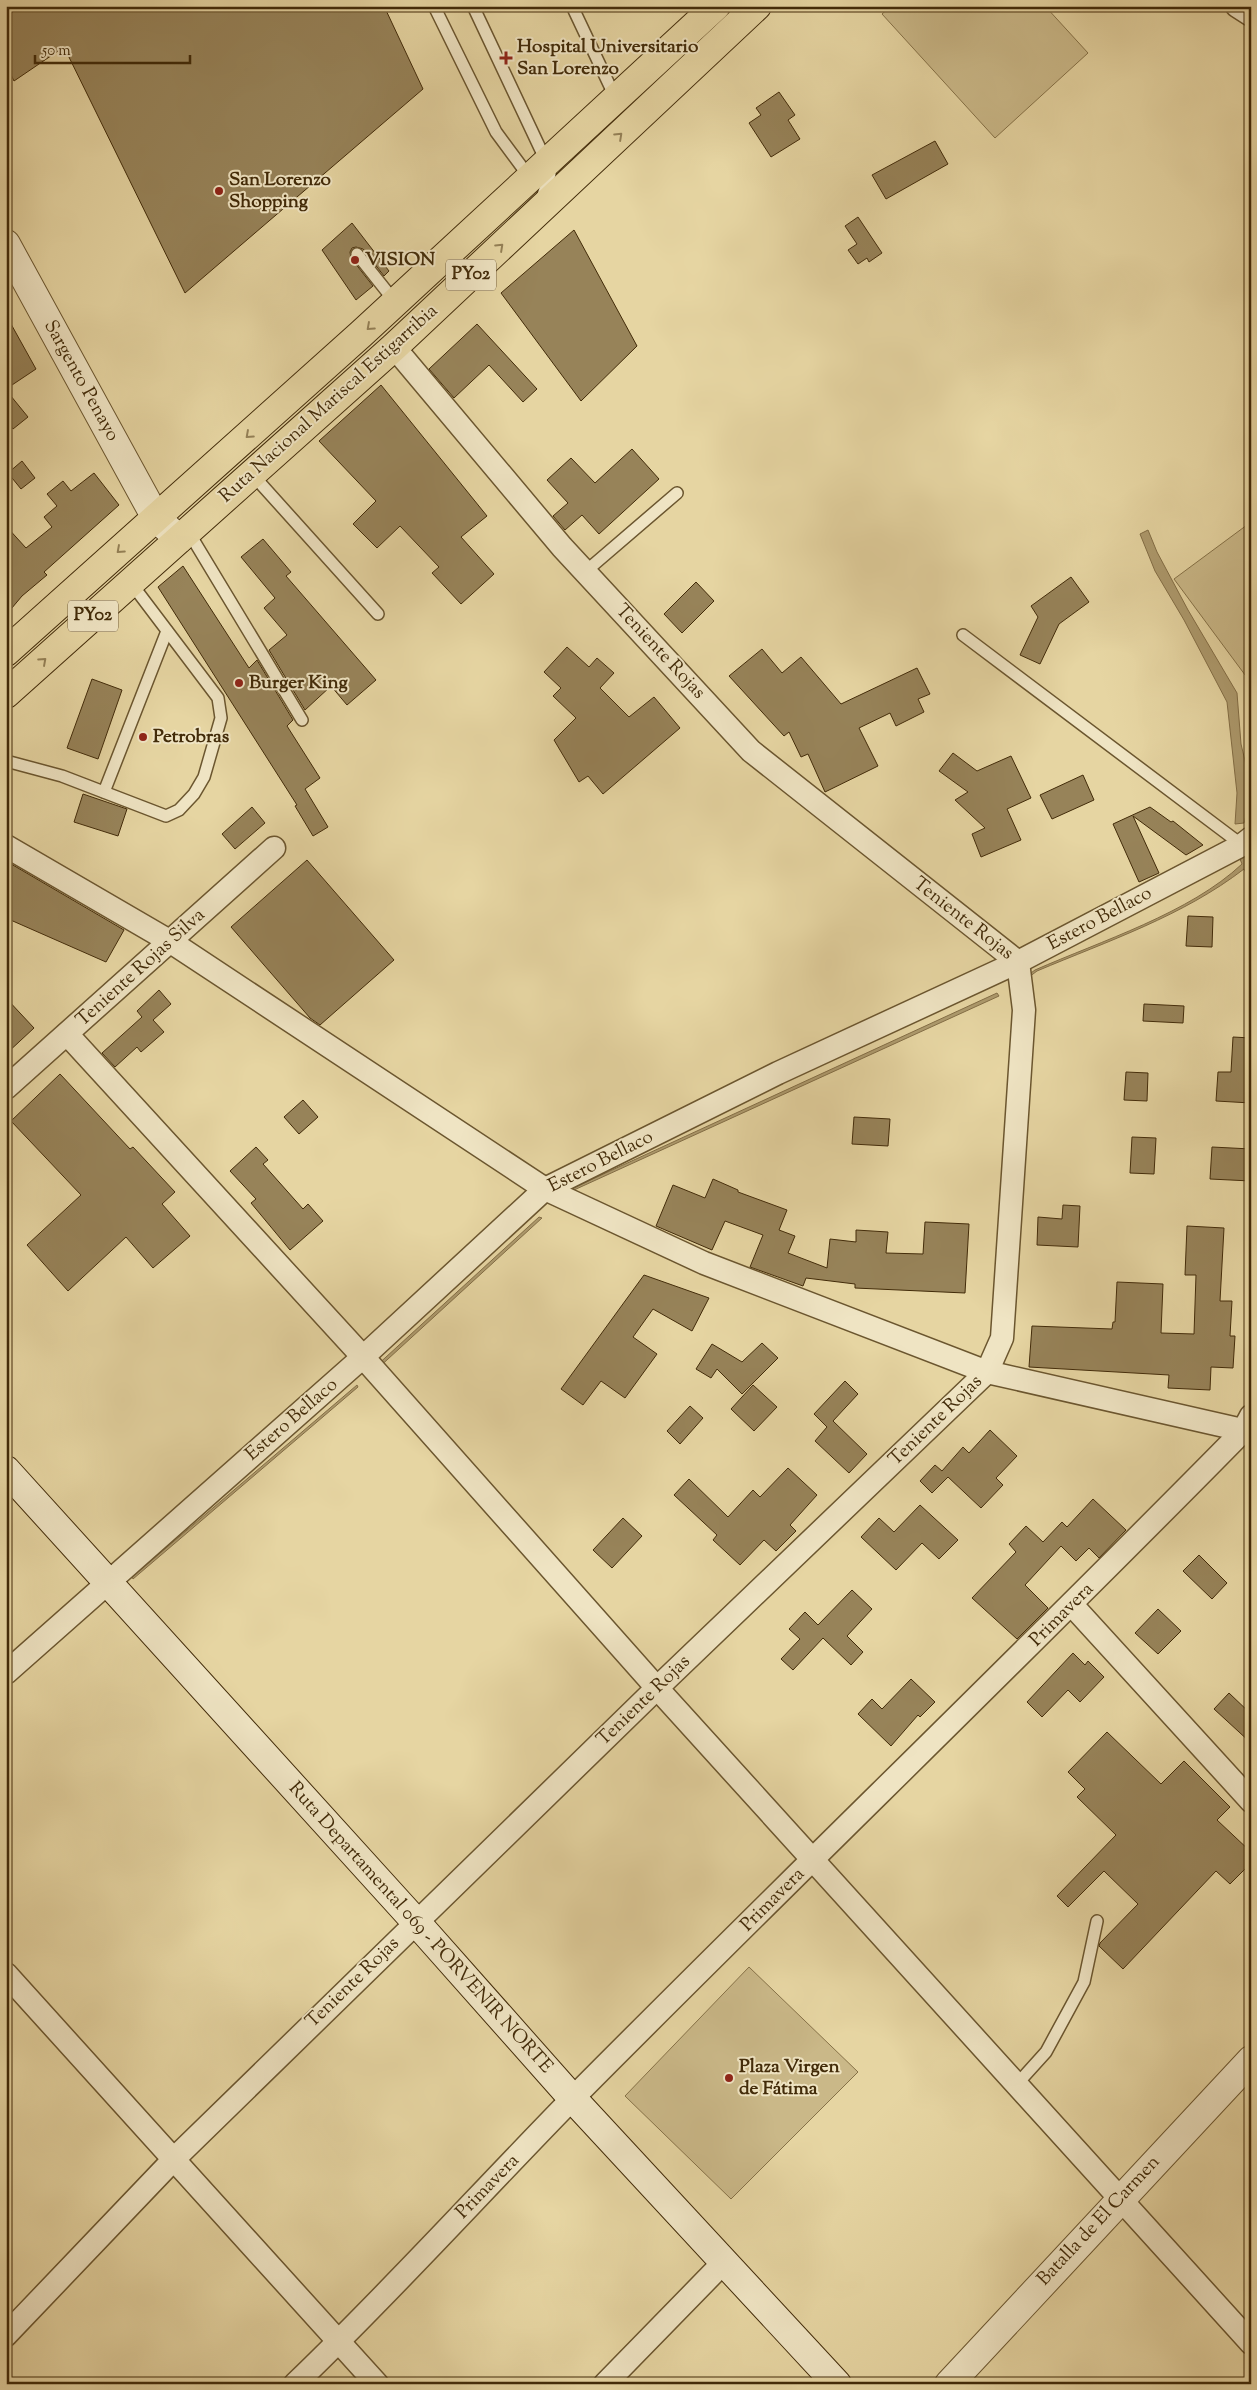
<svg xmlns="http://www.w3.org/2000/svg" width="1257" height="2390" font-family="'Sorts Mill Goudy',serif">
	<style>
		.green { fill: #cab888; stroke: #867248 }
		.water { fill: #ae9b6e; stroke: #836e46 }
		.building { fill: #978359; stroke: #422b09 }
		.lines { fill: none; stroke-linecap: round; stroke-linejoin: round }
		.service-casing { stroke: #6b562f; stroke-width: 14 }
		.minor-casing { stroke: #6b562f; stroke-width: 25 }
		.tertiary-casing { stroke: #6b562f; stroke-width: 30 }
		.secondary-casing { stroke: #422b09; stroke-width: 30 }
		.trunk-casing { stroke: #422b09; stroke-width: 30 }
		.service { stroke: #efe4c3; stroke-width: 11 }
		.minor { stroke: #efe4c3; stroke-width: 22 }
		.tertiary { stroke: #efe4c3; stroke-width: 28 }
		.secondary { stroke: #efe4c3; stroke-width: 28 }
		.trunk { stroke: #e6d5a2; stroke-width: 28 }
		.oneway { stroke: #948056 }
		.poi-dot { fill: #8f2418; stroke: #efe4c3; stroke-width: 2 }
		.labels { text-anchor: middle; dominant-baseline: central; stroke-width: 4; stroke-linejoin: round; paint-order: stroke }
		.shield { fill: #efe4c3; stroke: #766241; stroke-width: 1 }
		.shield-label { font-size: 18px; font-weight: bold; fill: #422b09 }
		.poi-label { font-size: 19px; font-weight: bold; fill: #422b09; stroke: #efe4c3; text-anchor: start }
		.street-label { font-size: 19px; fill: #422b09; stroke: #efe4c3 }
	</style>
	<rect width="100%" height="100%" fill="#e6d5a2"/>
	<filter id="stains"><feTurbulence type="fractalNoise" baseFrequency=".004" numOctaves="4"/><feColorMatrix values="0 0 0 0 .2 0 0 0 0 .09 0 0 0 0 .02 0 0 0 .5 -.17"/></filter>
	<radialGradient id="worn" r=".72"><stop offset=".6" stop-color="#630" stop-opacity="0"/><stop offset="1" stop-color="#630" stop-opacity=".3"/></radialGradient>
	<g class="green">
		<path d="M891,6H1045L1088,53L995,138L882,14Z"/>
		<path d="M1251,522V683L1174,579Z"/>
		<path d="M749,1967L858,2072L731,2199L625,2096Z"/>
	</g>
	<g class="water">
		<path d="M1148,530L1157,552L1188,610L1237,693L1241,744L1251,786V798L1244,823L1235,824L1237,793L1227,702L1184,620L1155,571L1140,534Z"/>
		<path d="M1250,852L1251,882L1244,869C1183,916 1108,941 1037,971L1025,980L1024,978L1035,970C1101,941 1190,913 1242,864L1240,859Z"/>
		<path d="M997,993L999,996L574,1190L573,1188Z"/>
		<path d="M539,1217L542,1218L376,1370L374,1368Z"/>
		<path d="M357,1385L358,1387L133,1579L132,1577Z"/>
	</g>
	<g class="building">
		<path d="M6,6H384L423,89L185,293L64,47L14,81L6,65Z"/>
		<path d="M779,92L795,115L788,120L800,139L771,157L749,123L761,115L756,108Z"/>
		<path d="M935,141L948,164L886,199L872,175Z"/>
		<path d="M858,217L882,253L869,262L867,258L858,264L848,250L857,244L845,226Z"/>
		<path d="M352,223L389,271L384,276L363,249L356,247L352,248L350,252L351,258L373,286L356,300L322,250Z"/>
		<path d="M574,230L637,346L581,401L501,293Z"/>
		<path d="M6,315L36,369L6,389Z"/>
		<path d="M477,324L537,389L523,402L489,365L454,398L429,369Z"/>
		<path d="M381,385L487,516L461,537L494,574L461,604L432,573L439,567L400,526L377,548L353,524L376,501L319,441Z"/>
		<path d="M6,390L28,417L13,429L6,420Z"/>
		<path d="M632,449L659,479L599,534L582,515L565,530L553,516L568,503L547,480L571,458L595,483Z"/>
		<path d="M22,461L35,478L21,489L8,473Z"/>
		<path d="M94,473L119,505L44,572L47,575L22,596L6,615V526L26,548L52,527L44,517L57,506L47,494L63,481L71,491Z"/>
		<path d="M263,539L291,572L286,576L376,680L347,705L331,686L305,710L269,650L287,635L264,608L275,598L241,557Z"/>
		<path d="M183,566L249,668L257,660L293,720L287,726L320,778L305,789L328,827L313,836L295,806L297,805L158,587Z"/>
		<path d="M1071,577L1089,602L1059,624L1040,664L1020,655L1038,617L1031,606Z"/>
		<path d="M696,582L714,601L682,633L664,614Z"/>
		<path d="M567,647L589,667L597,658L614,673L600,688L629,717L654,697L680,728L603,794L588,776L579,782L554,740L576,718L553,696L561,688L544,672Z"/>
		<path d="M762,649L782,673L801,657L841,704L917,668L930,694L918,699L924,712L896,726L890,713L859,728L878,766L825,792L808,754L801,757L789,732L784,736L729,676Z"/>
		<path d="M92,679L122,690L98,759L67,748Z"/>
		<path d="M953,753L977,771L1011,756L1031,798L1007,809L1021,840L981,857L972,834L985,828L955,800L968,792L939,771Z"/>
		<path d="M1083,775L1094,800L1052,819L1040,795Z"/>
		<path d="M83,794L127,809L118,836L74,822Z"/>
		<path d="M252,807L265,823L235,849L222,834Z"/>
		<path d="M1150,807L1171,822L1173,821L1203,845L1186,855L1133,816L1159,873L1139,882L1113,824Z"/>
		<path d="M307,860L394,960L320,1025L310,1018L231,927Z"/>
		<path d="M6,861L124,930L106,962L6,918Z"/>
		<path d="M1188,916L1213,917L1212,947L1186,946Z"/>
		<path d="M159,990L171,1004L153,1020L164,1032L141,1052L137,1047L115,1067L102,1053L142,1017L137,1011Z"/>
		<path d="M6,998L34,1028L6,1054Z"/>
		<path d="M1144,1004L1184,1006L1183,1023L1143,1021Z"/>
		<path d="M1233,1037L1251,1038V1103L1216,1101L1218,1072H1231Z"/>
		<path d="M1126,1072L1148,1073L1147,1101L1124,1100Z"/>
		<path d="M60,1074L130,1149L133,1147L175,1192L162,1204L190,1236L153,1268L126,1237L68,1291L27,1245L81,1195L11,1121Z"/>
		<path d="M303,1100L318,1117L299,1134L284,1117Z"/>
		<path d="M854,1117L890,1119L888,1146L852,1144Z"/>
		<path d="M1132,1137L1156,1138L1154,1174L1130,1173Z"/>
		<path d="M256,1147L268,1160L263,1164L303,1209L308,1204L323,1221L290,1250L251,1203L256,1199L230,1171Z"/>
		<path d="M1212,1147L1251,1149V1181L1210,1179Z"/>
		<path d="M713,1179L738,1190V1192L787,1210L779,1230L795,1236L788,1253L827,1268L830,1239L856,1242V1230L888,1232L886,1253L923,1254L925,1222L969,1224L965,1293L855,1288V1284L806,1278L803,1286L750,1267L763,1235L725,1221L712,1250L656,1226L673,1185L705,1198Z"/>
		<path d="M1063,1205L1080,1206L1078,1247L1037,1245L1038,1217L1062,1219Z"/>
		<path d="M1187,1226L1224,1228L1220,1301H1232L1230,1336H1235L1233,1368L1211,1367L1210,1390L1168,1388L1169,1375L1029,1367L1032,1326L1112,1329L1113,1322H1115L1117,1282L1163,1284L1161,1333L1194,1334L1196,1275H1185Z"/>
		<path d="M644,1275L709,1298L692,1331L653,1309L633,1337L657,1354L625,1398L601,1381L583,1405L561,1389Z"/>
		<path d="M762,1343L778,1358L742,1394L717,1369L711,1378L696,1369L712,1344L742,1362Z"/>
		<path d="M845,1381L858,1394L833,1421L867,1454L849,1473L815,1441L827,1427L814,1414Z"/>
		<path d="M753,1385L777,1407L754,1431L731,1409Z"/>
		<path d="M690,1406L703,1418L680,1444L667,1431Z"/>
		<path d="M990,1430L1017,1456L996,1478L1003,1485L981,1508L948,1477L932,1493L920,1481L935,1465L942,1471L963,1447L969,1453Z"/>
		<path d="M788,1468L817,1495L790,1525L796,1531L776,1551L764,1540L740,1565L713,1540L717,1535L674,1495L689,1479L728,1517L753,1490L760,1497Z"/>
		<path d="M1093,1499L1126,1530L1099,1558L1089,1548L1076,1561L1061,1546L1025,1585L1048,1608L1017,1639L972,1598L1016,1552L1009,1544L1026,1526L1043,1542L1062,1522L1067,1527Z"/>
		<path d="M920,1505L958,1540L939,1559L922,1543L896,1570L861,1537L879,1518L894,1532Z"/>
		<path d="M623,1518L642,1536L612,1568L593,1550Z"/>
		<path d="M1199,1555L1227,1583L1212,1599L1183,1571Z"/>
		<path d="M852,1590L872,1609L847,1636L863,1652L851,1665L823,1638L793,1670L781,1659L800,1639L789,1629L805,1612L818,1625Z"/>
		<path d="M1158,1609L1181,1631L1158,1654L1135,1633Z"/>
		<path d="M1073,1653L1085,1665L1088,1661L1104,1677L1080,1702L1068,1690L1042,1717L1027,1702Z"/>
		<path d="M911,1679L935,1702L920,1717L918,1715L891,1746L858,1714L872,1699L882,1709Z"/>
		<path d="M1229,1693L1251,1714V1743L1214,1709Z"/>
		<path d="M1107,1732L1161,1784L1184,1761L1230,1807L1217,1820L1251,1852V1863L1230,1884L1216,1871L1123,1969L1099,1946L1100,1943L1138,1904L1104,1871L1068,1907L1057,1896L1116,1835L1077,1797L1085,1789L1068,1772Z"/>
	</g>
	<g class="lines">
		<defs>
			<g id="service">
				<path d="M434,6L496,132L530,178"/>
				<path d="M473,6L547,163L550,174L542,198"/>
				<path d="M572,6L616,99"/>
				<path d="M357,254L396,303"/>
				<path d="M252,474L378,614"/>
				<path d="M188,531L302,720"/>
				<path d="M585,572L677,493"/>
				<path d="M963,635L1242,845"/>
				<path d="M6,761L62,776L166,816L179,810L194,794L204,777L221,718L218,698L131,583"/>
				<path d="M104,792L167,631"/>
				<path d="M1017,2084L1046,2052L1084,1982L1097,1921"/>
			</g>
			<g id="minor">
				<path d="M1237,6L1251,15"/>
				<path d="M6,846L171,942L545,1189L704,1263L987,1372L1251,1432"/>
				<path d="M67,1034L363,1357L657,1688L1251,2343"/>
				<path d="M6,1088L274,848"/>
				<path d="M1072,1605L1251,1801"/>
				<path d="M6,1673L363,1357L545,1189L778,1073L1018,962L1242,845L1251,838"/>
				<path d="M6,1974L377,2384"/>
				<path d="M6,2335L175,2158L657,1688L987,1372L1002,1338L1024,1010L1018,962L751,751L562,547L394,347"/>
				<path d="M295,2384C391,2292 480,2193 573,2098C795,1874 1022,1656 1243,1431L1251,1416"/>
				<path d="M605,2384L724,2262"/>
			</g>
			<g id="tertiary">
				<path d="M6,244L156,518L179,539"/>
				<path d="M949,2384L1251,2060"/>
			</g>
			<path id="secondary" d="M6,1470L416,1922L573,2099L837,2384"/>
			<g id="trunk">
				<path d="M6,652L361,334L716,6"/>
				<path d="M6,694L394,347L757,6"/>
			</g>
		</defs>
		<use href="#service" class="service-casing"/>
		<use href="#minor" class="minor-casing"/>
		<use href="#tertiary" class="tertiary-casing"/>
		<use href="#secondary" class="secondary-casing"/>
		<use href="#trunk" class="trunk-casing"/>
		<use href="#service" class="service"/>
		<use href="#minor" class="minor"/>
		<use href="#tertiary" class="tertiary"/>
		<use href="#secondary" class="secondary"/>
		<use href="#trunk" class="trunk"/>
	</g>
	<defs><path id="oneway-chevron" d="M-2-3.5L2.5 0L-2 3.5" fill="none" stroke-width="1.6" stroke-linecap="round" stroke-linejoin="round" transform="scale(1.25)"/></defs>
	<g class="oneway">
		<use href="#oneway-chevron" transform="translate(619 136) rotate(-43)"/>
		<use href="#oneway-chevron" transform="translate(500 247) rotate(-43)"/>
		<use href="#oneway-chevron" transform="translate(370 327) rotate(138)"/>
		<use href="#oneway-chevron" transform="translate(249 435) rotate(138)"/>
		<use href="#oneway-chevron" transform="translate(120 550) rotate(138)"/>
		<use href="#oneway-chevron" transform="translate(43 661) rotate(-42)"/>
	</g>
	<g class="poi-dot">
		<path d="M503.5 50.5h5v5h5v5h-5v5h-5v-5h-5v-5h5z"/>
		<circle cx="219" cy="191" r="5"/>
		<circle cx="355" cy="260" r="5"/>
		<circle cx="239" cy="683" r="5"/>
		<circle cx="143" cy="737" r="5"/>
		<circle cx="729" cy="2078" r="5"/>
	</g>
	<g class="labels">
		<g class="shield">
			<rect x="446" y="259.5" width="50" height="31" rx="4"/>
			<rect x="68" y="600.5" width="50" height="31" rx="4"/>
		</g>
		<g class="shield-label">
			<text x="471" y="275">PY02</text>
			<text x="93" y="616">PY02</text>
		</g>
		<g class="poi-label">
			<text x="517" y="47">Hospital Universitario<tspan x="517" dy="22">San Lorenzo</tspan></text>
			<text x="229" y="180">San Lorenzo<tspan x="229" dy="22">Shopping</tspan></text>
			<text x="365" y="260">VISION</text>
			<text x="249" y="683">Burger King</text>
			<text x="153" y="737">Petrobras</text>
			<text x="739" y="2067">Plaza Virgen<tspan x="739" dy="22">de Fátima</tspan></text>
		</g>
		<g class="street-label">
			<text transform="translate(81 381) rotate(61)">Sargento Penayo</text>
			<text transform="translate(329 404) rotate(-42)">Ruta Nacional Mariscal Estigarribia</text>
			<text transform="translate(660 652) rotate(47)">Teniente Rojas</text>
			<text transform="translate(963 919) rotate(38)">Teniente Rojas</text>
			<text transform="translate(1100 919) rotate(-28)">Estero Bellaco</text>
			<text transform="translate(141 968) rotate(-42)">Teniente Rojas Silva</text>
			<text transform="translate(601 1162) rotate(-27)">Estero Bellaco</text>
			<text transform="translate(292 1420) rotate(-41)">Estero Bellaco</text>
			<text transform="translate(936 1421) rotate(-44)">Teniente Rojas</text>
			<text transform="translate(1062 1615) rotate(-45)">Primavera</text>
			<text transform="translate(644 1701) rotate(-44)">Teniente Rojas</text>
			<text transform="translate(773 1900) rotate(-45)">Primavera</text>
			<text transform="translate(420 1928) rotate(48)">Ruta Departamental 069 - PORVENIR NORTE</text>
			<text transform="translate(353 1983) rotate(-44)">Teniente Rojas</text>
			<text transform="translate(488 2187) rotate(-46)">Primavera</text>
			<text transform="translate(1099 2221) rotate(-47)">Batalla de El Carmen</text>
		</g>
	</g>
	<rect width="1257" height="2390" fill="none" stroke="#e6d5a2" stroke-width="25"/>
	<rect x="8" y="8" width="1242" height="2375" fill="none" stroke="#422b09" stroke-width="2.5"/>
	<rect x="12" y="12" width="1232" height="2365" fill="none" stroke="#422b09"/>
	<path d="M35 55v8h155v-8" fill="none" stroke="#422b09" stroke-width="2.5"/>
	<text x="42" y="55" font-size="15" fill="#422b09" stroke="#efe4c3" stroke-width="4" paint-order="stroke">50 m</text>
	<rect width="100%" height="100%" filter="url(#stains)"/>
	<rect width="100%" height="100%" fill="url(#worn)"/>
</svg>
